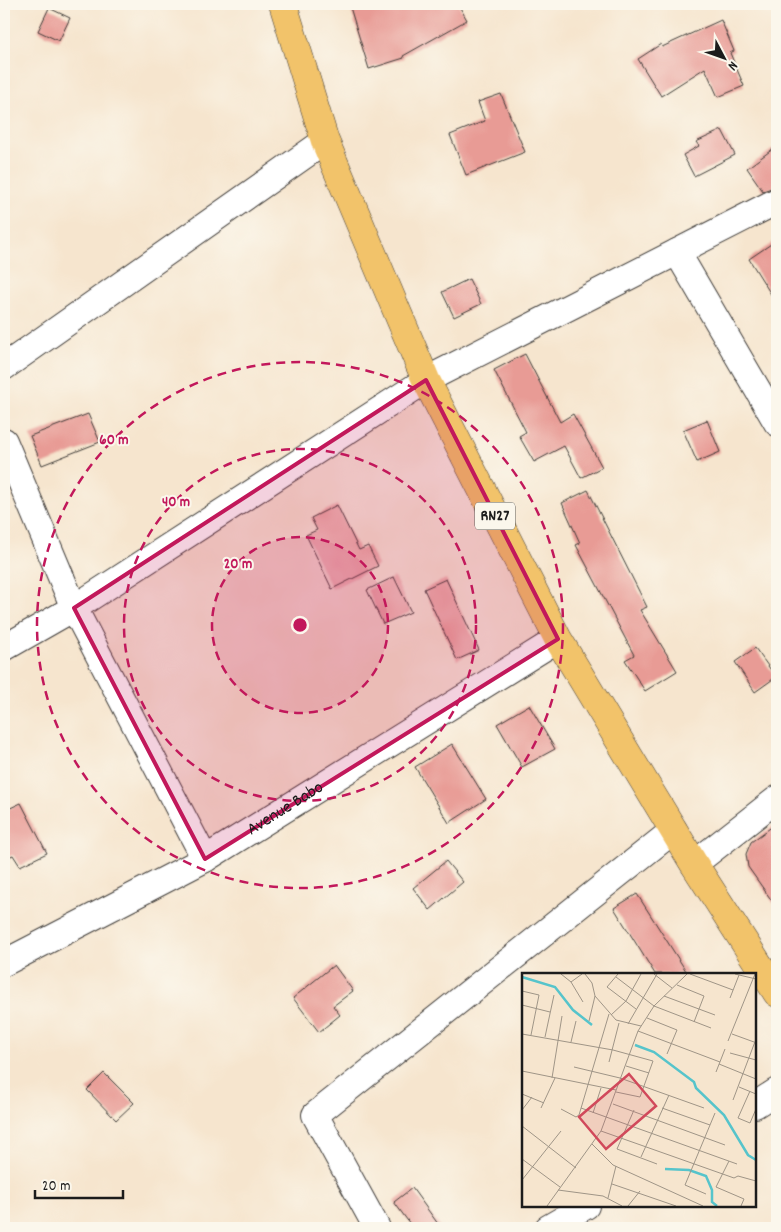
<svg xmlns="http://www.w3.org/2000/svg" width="781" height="1232" font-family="Dekko,sans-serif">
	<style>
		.building { fill: #e89b95 }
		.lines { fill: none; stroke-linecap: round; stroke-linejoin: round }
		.minor-casing { stroke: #3d3a37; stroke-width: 28 }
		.primary-casing { stroke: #3d3a37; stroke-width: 29 }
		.minor { stroke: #fff; stroke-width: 26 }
		.primary { stroke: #f2c36a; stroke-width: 28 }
		.marked { fill: #c2185b; fill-opacity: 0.2; stroke: #c2185b; stroke-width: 4; stroke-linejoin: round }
		.ring { fill: none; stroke: #c2185b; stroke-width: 2.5; stroke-dasharray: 9 6 }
		.labels { text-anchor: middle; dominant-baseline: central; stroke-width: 4; stroke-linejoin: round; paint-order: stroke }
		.shield { fill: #fbf7ec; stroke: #5f5e5a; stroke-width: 1 }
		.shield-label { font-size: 16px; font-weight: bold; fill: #1c1c1c }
		.street-label { font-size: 18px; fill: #1c1c1c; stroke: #fbf7ec }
		.inset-river { fill: none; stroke: #56c4cb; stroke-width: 2.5 }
		.inset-road { fill: none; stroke: #9f9587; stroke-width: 1 }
		.view { fill: #d1495b; fill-opacity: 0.15; stroke: #d1495b; stroke-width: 2.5 }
		.inset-edge { fill: none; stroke: #1c1c1c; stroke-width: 2.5 }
		.centre { fill: #c2185b; stroke: #fbf7ec; stroke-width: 2.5 }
		.ring-label { font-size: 15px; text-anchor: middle; font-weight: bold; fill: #c2185b; stroke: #fbf7ec; stroke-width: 4; stroke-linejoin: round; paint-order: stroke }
	</style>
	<rect width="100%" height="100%" fill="#fbf7ec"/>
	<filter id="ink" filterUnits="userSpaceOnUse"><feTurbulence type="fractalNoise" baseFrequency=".02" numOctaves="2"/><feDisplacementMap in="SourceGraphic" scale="10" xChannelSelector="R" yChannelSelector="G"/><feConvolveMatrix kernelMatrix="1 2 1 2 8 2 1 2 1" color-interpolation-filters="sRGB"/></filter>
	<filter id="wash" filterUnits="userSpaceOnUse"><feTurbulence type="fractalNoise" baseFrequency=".0096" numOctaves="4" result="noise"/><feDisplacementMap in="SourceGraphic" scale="20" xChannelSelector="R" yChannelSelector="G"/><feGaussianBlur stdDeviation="1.12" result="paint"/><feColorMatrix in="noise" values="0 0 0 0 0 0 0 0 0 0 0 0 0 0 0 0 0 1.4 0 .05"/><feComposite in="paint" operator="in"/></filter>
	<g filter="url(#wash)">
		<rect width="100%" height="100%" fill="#f6e5ce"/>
		<g id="blocks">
			<g class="building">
				<path d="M349,4H458L467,20L403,56L404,58L369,69Z"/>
				<path d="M49,8L70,18L59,41L38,31Z"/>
				<path d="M721,20L734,51L730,53L744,86L718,97L705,68L661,96L638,59L661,44L662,47Z"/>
				<path d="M501,94L525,152L466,175L450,135L485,121L478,102Z"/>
				<path d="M722,130L735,155L694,176L683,155L699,146L696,142Z"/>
				<path d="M777,146V186L763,191L747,168Z"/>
				<path d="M777,240V304L749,259Z"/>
				<path d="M469,279L481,304L454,317L442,292Z"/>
				<path d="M525,354L560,422L573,414L602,467L581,478L564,446L534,462L519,436L526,432L494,370Z"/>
				<path d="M88,414L100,442L42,465L30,436Z"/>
				<path d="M707,420L720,452L697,462L683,430Z"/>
				<path d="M588,490L647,607L640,610L677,671L645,691L625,660L634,655L576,545L580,543L562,503Z"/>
				<path d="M337,505L359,550L368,546L378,566L332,589L306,535L317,530L311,518Z"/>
				<path d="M394,577L411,612L383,624L367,590Z"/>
				<path d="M446,579L479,650L457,660L424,589Z"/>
				<path d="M755,648L776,677L755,692L735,662Z"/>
				<path d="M529,705L555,749L522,767L497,724Z"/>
				<path d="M452,744L486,799L449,823L415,767Z"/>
				<path d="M21,803L47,853L20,866L13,855L4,859V811Z"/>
				<path d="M777,823V908L748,867L746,854L751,842Z"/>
				<path d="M446,861L463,882L430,910L413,888Z"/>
				<path d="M637,894L688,974H655L614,908Z"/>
				<path d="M334,965L353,991L333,1006L340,1015L319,1032L293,998Z"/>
				<path d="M104,1073L134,1103L116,1120L87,1090Z"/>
				<path d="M412,1188L441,1228H413L394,1202Z"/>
			</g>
		</g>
	</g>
	<g filter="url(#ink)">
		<use href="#blocks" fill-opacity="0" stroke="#3d3a37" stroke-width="1"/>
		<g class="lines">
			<defs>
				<g id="minor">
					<path d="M677,252L777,423"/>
					<path d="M4,367L325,141"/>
					<path d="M4,441L74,608L205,859"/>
					<path d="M4,648L74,608L426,380L777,201"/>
					<path d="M694,864L777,799"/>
					<path id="s1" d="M4,963L205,859L558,639"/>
					<path d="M755,1105L777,1091"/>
					<path d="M377,1228L315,1115L674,830"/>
					<path d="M548,1228L586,1206"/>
				</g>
				<path id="primary" d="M283,4L325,141L426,380L558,639L694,864L777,993"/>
			</defs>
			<use href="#minor" class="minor-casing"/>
			<use href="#primary" class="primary-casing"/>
			<use href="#minor" class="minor"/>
			<use href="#primary" class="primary"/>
		</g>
	</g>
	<path class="marked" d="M426,380L558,639L205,859L74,608Z"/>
	<circle cx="300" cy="625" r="88" fill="#c2185b" fill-opacity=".12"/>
	<g class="ring">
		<circle cx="300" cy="625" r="88"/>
		<circle cx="300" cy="625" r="176"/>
		<circle cx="300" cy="625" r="263"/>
	</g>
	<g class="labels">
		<rect class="shield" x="475" y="502.5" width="40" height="27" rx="4"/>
		<g class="shield-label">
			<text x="495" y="516">RN27</text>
		</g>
		<g class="street-label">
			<text stroke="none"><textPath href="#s1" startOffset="321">Avenue Babo</textPath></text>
		</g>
	</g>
	<g transform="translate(522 973)">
		<rect width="234" height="234" fill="#f6e5ce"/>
		<path class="inset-river" d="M0,4L33,14L51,37L70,52M113,72L132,79L172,109L174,115L202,142L226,182L234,187M143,196L167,197L184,203L190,217V229L195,233"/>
		<path class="inset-road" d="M39,1L49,9L60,1M63,1L70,10L73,23L94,47L119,53M96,1L85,14L114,36M132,1L150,15M168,1L211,17M213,1L234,6M94,4L132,33L189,55M49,9L61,29M155,12L182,23L172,49M0,18L17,22L9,62M142,23L193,42M208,25L217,2M0,32L28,39M89,42L104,28L119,1M125,45L155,57L145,81M67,48L73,23M106,51L135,1M116,58L198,89M0,61L91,77L131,88L118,124L94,119M210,61L232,69M23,64L32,22M206,68L233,1M49,69L54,48M208,80L234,87M87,89L97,50M197,91L234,106M104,93L127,100M52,94L98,105L182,135M0,98L94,117M194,99L203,76M30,105L40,43M217,114L234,121M228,118L216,145L228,150L234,136M0,121L22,130M211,127L234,66M91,131L203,172M19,135L33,105M59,135L215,191M140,135L188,152M39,136L54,144L57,142L87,41M0,137L10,124M112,137L95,176L135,191M71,140L79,115M0,153L54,195M79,158L212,205L216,203L234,208M70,171L91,192L181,233M119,184L147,122M0,186L38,214M207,188L194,214L222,226L219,233M0,207L39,158M90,211L154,233M36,217L81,223L100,233M184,221L163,212L193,140M86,225L94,193M25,233L79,158L116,58L132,33L165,1M106,233L118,218"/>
		<path class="view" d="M107,101L134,133L84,176L57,144Z"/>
		<rect width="234" height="234" class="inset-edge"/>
	</g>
	<circle cx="300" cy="625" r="8" class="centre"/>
	<g class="ring-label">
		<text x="114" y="444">60 m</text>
		<text x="176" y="506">40 m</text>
		<text x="238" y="568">20 m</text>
	</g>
	<rect width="781" height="1232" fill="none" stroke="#fbf7ec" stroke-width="20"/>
	<g transform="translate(724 58) rotate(131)" stroke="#fbf7ec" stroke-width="4" paint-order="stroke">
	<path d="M0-4L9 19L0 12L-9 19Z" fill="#1c1c1c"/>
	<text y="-8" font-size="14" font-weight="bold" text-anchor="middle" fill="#1c1c1c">N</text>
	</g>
	<path d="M35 1190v8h88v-8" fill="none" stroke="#1c1c1c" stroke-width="2.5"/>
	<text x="42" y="1190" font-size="15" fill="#1c1c1c" stroke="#fbf7ec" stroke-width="4" paint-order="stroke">20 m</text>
</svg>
